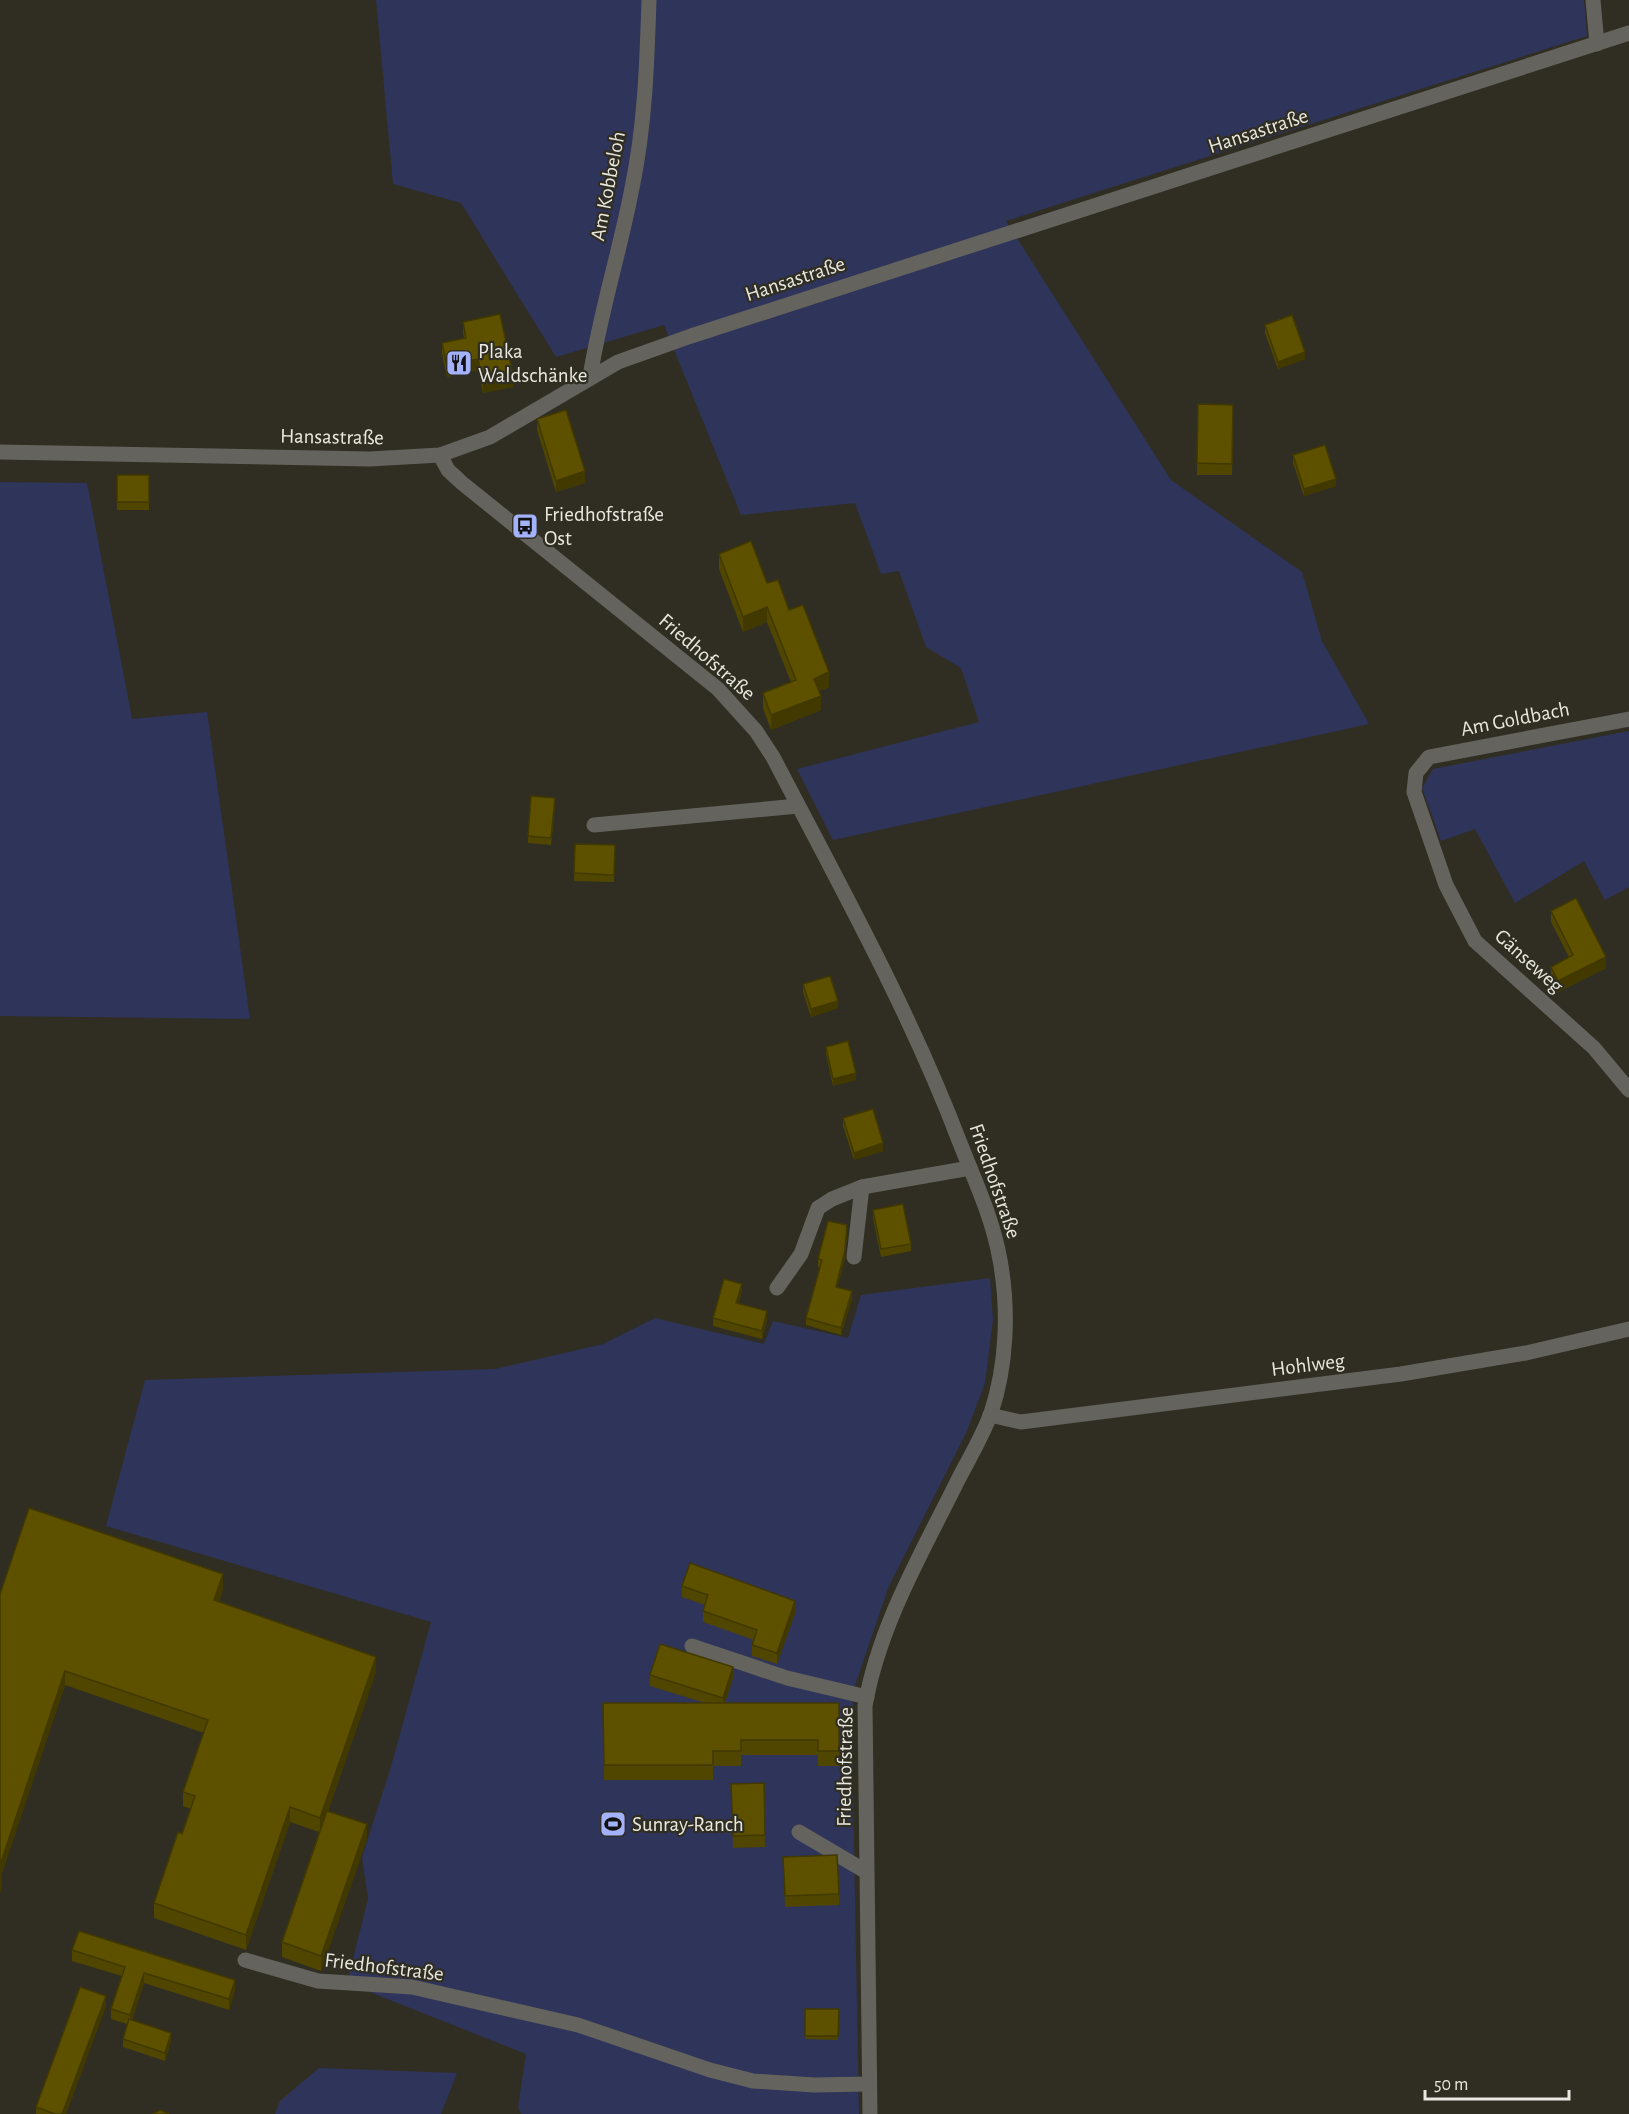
<svg xmlns="http://www.w3.org/2000/svg" width="1629" height="2114" font-family="'Alegreya Sans',sans-serif">
	<style>
		.green { fill: #2f345a }
		.lines { fill: none; stroke-linecap: round; stroke-linejoin: round }
		.minor { stroke: #64635d; stroke-width: 15 }
		.wall { fill: #504600 }
		.shaded-wall { fill: #413900 }
		.building { fill: #5d5100; stroke: #413900; stroke-width: 1.5 }
		.labels { text-anchor: middle; dominant-baseline: central; stroke-width: 4.5; stroke-linejoin: round; paint-order: stroke }
		.street-label { font-size: 21px; fill: #e9e8e0; stroke: #302e22 }
		.poi-label { font-size: 21px; fill: #e9e8e0; stroke: #302e22; text-anchor: start }
	</style>
	<rect width="100%" height="100%" fill="#302e22"/>
	<g class="green">
		<path d="M376,0H1584L1587,36L1006,221L1171,480L1302,572L1322,641L1369,724L833,840L797,769L979,722L961,668L926,647L899,571L881,574L855,503L741,515L664,325L556,357L461,203L393,184Z"/>
		<path d="M0,482L87,483L132,719L207,712L250,1019L0,1016Z"/>
		<path d="M1629,731V887L1605,900L1584,861L1515,903L1475,829L1441,841L1422,788L1433,769Z"/>
		<path d="M990,1278L993,1320L985,1383L967,1431L889,1586L853,1691V1790L859,2114H521L518,2107L526,2054L347,1983L368,1899L362,1857L390,1770L431,1622L106,1526L145,1380L495,1369L603,1344L655,1318L764,1344L773,1321L848,1338L861,1295Z"/>
		<path d="M319,2068L457,2073L441,2114H275L280,2101Z"/>
	</g>
	<g class="lines">
		<g class="minor">
			<path d="M1593,0L1597,44"/>
			<path d="M590,377C600,313 620,251 632,188C645,126 647,63 649,0"/>
			<path d="M0,452L370,459L440,455L490,437L618,362L691,336L1629,33"/>
			<path d="M440,455L448,470L462,483L718,689L756,731L773,757C839,884 909,1009 960,1143C975,1181 993,1219 1000,1260C1009,1309 1007,1365 991,1413C983,1435 970,1457 959,1478C923,1551 879,1625 865,1706L870,2114"/>
			<path d="M1629,719L1429,757L1416,773L1414,792L1446,885L1475,941L1594,1048L1629,1090"/>
			<path d="M594,825L798,806"/>
			<path d="M854,1257L862,1187"/>
			<path d="M777,1288L801,1254L818,1208L832,1199L862,1187L970,1168"/>
			<path d="M990,1415L1021,1422L1401,1374L1526,1353L1629,1329"/>
			<path d="M692,1646L787,1678L867,1697"/>
			<path d="M799,1832L865,1871"/>
			<path d="M245,1960L318,1981L412,1987L578,2025L710,2070L753,2081L814,2085L869,2084"/>
		</g>
	</g>
	<g class="wall">
		<path d="M463,322L513,387L483,393L478,370L447,377L442,354V343L464,338L463,333Z"/>
		<path d="M1265,325L1305,359L1278,369L1265,333Z"/>
		<path d="M1198,404L1233,405L1232,475H1197Z"/>
		<path d="M537,419L585,483L556,492L537,430Z"/>
		<path d="M1293,455L1336,486L1304,496L1293,463Z"/>
		<rect x="117" y="475" width="32" height="35"/>
		<path d="M719,554L767,583L789,610L829,687L819,691L821,710L771,730L763,708V693L791,682L767,622L743,632L719,569Z"/>
		<path d="M555,806L551,845L528,843V836Z"/>
		<path d="M575,844L615,845L614,882L574,881Z"/>
		<path d="M1551,911L1606,968L1558,992L1551,978V967L1569,957L1551,922Z"/>
		<path d="M803,984L838,1008L811,1017L803,992Z"/>
		<path d="M826,1047L856,1080L833,1086L826,1054Z"/>
		<path d="M843,1118L883,1151L854,1160L843,1126Z"/>
		<path d="M873,1210L911,1244V1251L881,1257L873,1218Z"/>
		<path d="M847,1233L845,1258L837,1287L852,1299L841,1335L806,1325V1318L820,1267H818V1259Z"/>
		<path d="M742,1291L738,1304L767,1319L762,1339L713,1326V1318Z"/>
		<path d="M682,1586L795,1613L777,1664L752,1656V1645L754,1640L703,1622V1611L705,1605L682,1597Z"/>
		<path d="M223,1589L219,1602L376,1672L328,1811L367,1839L321,1971L282,1957V1942L319,1832L290,1822L246,1950L154,1918V1903L182,1834L191,1809L183,1806V1792L204,1733L65,1685L2,1873V1886L0,1594Z"/>
		<path d="M650,1675L733,1678L725,1703H839V1766H818V1755H741V1766H713V1780H604L603,1703H705L650,1686Z"/>
		<path d="M764,1783L765,1847L733,1848L731,1784Z"/>
		<path d="M783,1857L839,1894V1905L785,1907Z"/>
		<path d="M72,1950L235,1990L229,2010L144,1983L132,2020L171,2041L165,2061L123,2047V2039L127,2024L111,2019V2009L122,1976L72,1961Z"/>
		<path d="M106,2006L66,2114H36V2107Z"/>
		<path d="M805,2009H839L838,2040L805,2039Z"/>
	</g>
	<g class="shaded-wall">
		<path d="M1305,352V359L1278,369V362Z"/>
		<path d="M478,359V370L447,377V366Z"/>
		<path d="M513,375V387L483,393V382Z"/>
		<path d="M585,471V483L556,492V481Z"/>
		<path d="M1336,479V486L1304,496V489Z"/>
		<path d="M767,607V622L743,632V617Z"/>
		<path d="M829,672V687L814,693V679Z"/>
		<path d="M821,696V710L771,730V715Z"/>
		<path d="M1606,957V968L1558,992V981Z"/>
		<path d="M838,1001V1008L811,1017V1009Z"/>
		<path d="M856,1073V1080L833,1086V1079Z"/>
		<path d="M883,1143V1151L854,1160V1153Z"/>
		<path d="M847,1225L845,1258L836,1294V1287Z"/>
		<path d="M742,1284V1291L736,1311V1303Z"/>
		<path d="M852,1291V1299L841,1335V1328Z"/>
		<path d="M767,1311V1319L762,1339V1331Z"/>
		<path d="M223,1574V1589L214,1615V1600Z"/>
		<path d="M795,1601V1613L777,1664V1653Z"/>
		<path d="M376,1657V1672L320,1833V1818Z"/>
		<path d="M733,1667V1678L723,1709V1698Z"/>
		<path d="M65,1671V1685L2,1873V1886L0,1894V1865Z"/>
		<path d="M290,1807V1822L246,1950V1935Z"/>
		<path d="M367,1824V1839L321,1971V1956Z"/>
		<path d="M144,1973V1983L130,2025V2015Z"/>
		<path d="M235,1980V1990L229,2010V1999Z"/>
		<path d="M106,1996V2006L66,2114H62Z"/>
		<path d="M171,2033V2041L165,2061V2053Z"/>
	</g>
	<g class="building">
		<path d="M500,314L513,375L483,382L478,359L447,366L442,343L466,338L463,322Z"/>
		<path d="M1292,315L1305,352L1278,362L1265,325Z"/>
		<path d="M1198,404L1233,405L1232,464L1197,463Z"/>
		<path d="M566,410L585,471L556,481L537,419Z"/>
		<path d="M1325,445L1336,479L1304,489L1293,455Z"/>
		<rect x="117" y="475" width="32" height="27"/>
		<path d="M751,541L767,583L778,580L789,610L803,605L829,672L814,679L821,696L771,715L763,693L796,680L767,607L743,617L719,554Z"/>
		<path d="M531,796L555,798L551,838L528,836Z"/>
		<path d="M575,844L615,845L614,875L574,873Z"/>
		<path d="M1576,898L1606,957L1558,981L1551,967L1573,955L1551,911Z"/>
		<path d="M830,976L838,1001L811,1009L803,984Z"/>
		<path d="M848,1041L856,1073L833,1079L826,1047Z"/>
		<path d="M873,1109L883,1143L854,1153L843,1118Z"/>
		<path d="M903,1204L911,1244L881,1249L873,1210Z"/>
		<path d="M828,1221L847,1225L845,1250L836,1287L852,1291L841,1328L806,1318L822,1260L818,1259Z"/>
		<path d="M724,1279L742,1284L736,1303L767,1311L762,1331L713,1318Z"/>
		<path d="M29,1508L223,1574L214,1600L376,1657L320,1818L290,1807L246,1935L154,1903L178,1832L182,1834L195,1796L183,1792L208,1720L65,1671L0,1865V1594Z"/>
		<path d="M690,1563L795,1601L777,1653L752,1645L757,1630L703,1611L708,1595L682,1586Z"/>
		<path d="M660,1644L733,1667L723,1698L650,1675Z"/>
		<path d="M603,1703H839V1751H818V1740H741V1751H713V1765H604Z"/>
		<path d="M764,1783L765,1835L733,1836L731,1784Z"/>
		<path d="M327,1811L367,1824L321,1956L282,1942Z"/>
		<path d="M837,1855L839,1894L785,1896L783,1857Z"/>
		<path d="M79,1931L235,1980L229,1999L144,1973L130,2015L111,2009L125,1967L72,1950Z"/>
		<path d="M80,1987L106,1996L62,2114H55L36,2107Z"/>
		<path d="M805,2009H839L838,2036H805Z"/>
		<path d="M129,2019L171,2033L165,2053L123,2039Z"/>
		<path d="M160,2110L169,2114H153Z"/>
	</g>
	<defs>
		<symbol id="restaurant-square" viewBox="-11 -11 22 22"><rect x="-9" y="-9" width="18" height="18" rx="4" fill="#a4b2fc" stroke="#302e22"/><path d="M-5-6h1v4h1v-4h1v4h1v-4h1v5L-1.5 .5V6h-2V.5L-5-1ZM5-6V6H3V1.5H1.5Q1.5-4 5-6Z" fill="#111"/></symbol>
		<symbol id="bus-square" viewBox="-11 -11 22 22"><rect x="-9" y="-9" width="18" height="18" rx="4" fill="#a4b2fc" stroke="#302e22"/><path d="M-5-6H5V4H4V6H2V4H-2V6H-4V4H-5ZM-3.5-4V0h7V-4ZM-3.5 1.2v1.5H-2V1.2ZM2 1.2v1.5H3.5V1.2Z" fill="#111"/></symbol>
		<symbol id="stadium-square" viewBox="-11 -11 22 22"><rect x="-9" y="-9" width="18" height="18" rx="4" fill="#a4b2fc" stroke="#302e22"/><path d="M0-5a6.5 5 0 1 0 0 10a6.5 5 0 1 0 0-10ZM-3.5-1.8h7v3.6h-7Z" fill="#111"/></symbol>
	</defs>
	<g fill-rule="evenodd">
		<use href="#restaurant-square" x="444" y="348" width="30" height="30"/>
		<use href="#bus-square" x="510" y="511" width="30" height="30"/>
		<use href="#stadium-square" x="598" y="1809" width="30" height="30"/>
	</g>
	<g class="labels">
		<g class="street-label">
			<text transform="translate(1258 131) rotate(-18)">Hansastraße</text>
			<text transform="translate(608 186) rotate(-79)">Am Kobbeloh</text>
			<text transform="translate(795 279) rotate(-18)">Hansastraße</text>
			<text transform="translate(332 437) rotate(1)">Hansastraße</text>
			<text transform="translate(707 657) rotate(41)">Friedhofstraße</text>
			<text transform="translate(1515 719) rotate(-11)">Am Goldbach</text>
			<text transform="translate(1529 961) rotate(42)">Gänseweg</text>
			<text transform="translate(995 1181) rotate(71)">Friedhofstraße</text>
			<text transform="translate(1308 1365) rotate(-7)">Hohlweg</text>
			<text transform="translate(845 1767) rotate(-89)">Friedhofstraße</text>
			<text transform="translate(384 1967) rotate(7)">Friedhofstraße</text>
		</g>
		<g class="poi-label">
			<text x="478" y="351">Plaka<tspan x="478" dy="24">Waldschänke</tspan></text>
			<text x="544" y="514">Friedhofstraße<tspan x="544" dy="24">Ost</tspan></text>
			<text x="632" y="1824">Sunray-Ranch</text>
		</g>
	</g>
	<path d="M1425 2090v9h144v-9" fill="none" stroke="#e9e8e0" stroke-width="3"/>
	<text x="1434" y="2090" font-size="18" fill="#e9e8e0" stroke="#302e22" stroke-width="4.5" paint-order="stroke">50 m</text>
</svg>
